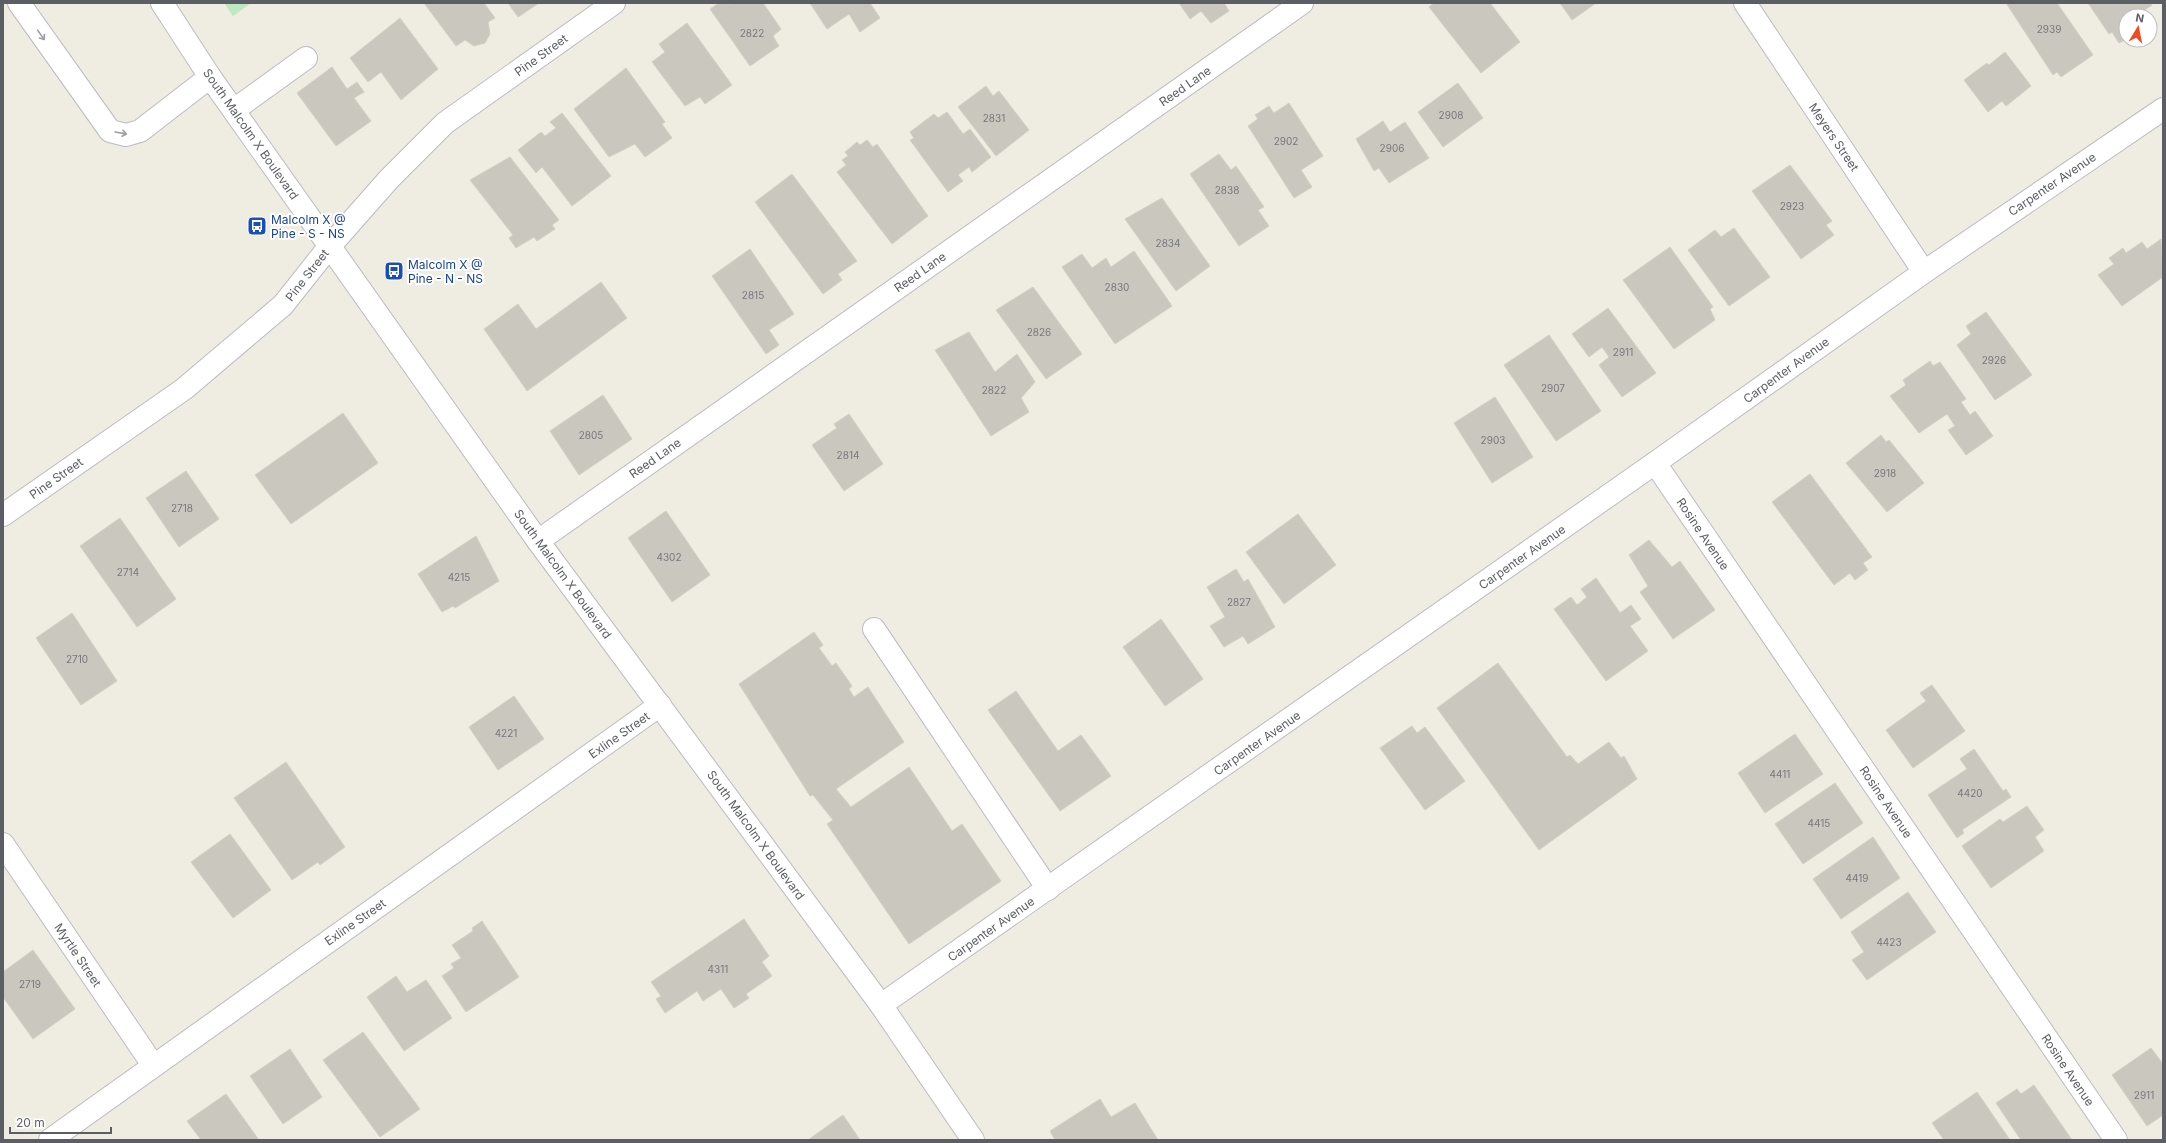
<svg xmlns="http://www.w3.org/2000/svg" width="2166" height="1143" font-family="Inter,sans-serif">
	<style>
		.green { fill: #bde8c1 }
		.building { fill: #cac7bf; stroke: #d4d0c0 }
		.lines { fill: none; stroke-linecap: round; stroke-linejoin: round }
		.minor-casing { stroke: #babcc2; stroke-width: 24 }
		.minor { stroke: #fff; stroke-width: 22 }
		.oneway { stroke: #9d9ea2 }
		.labels { text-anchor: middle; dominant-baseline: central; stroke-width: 4; stroke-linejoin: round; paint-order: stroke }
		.number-label { font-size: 10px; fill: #77787b }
		.street-label { font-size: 12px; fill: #5b5e64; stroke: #fff }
		.transit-label { font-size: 12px; fill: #164399; stroke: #fff; text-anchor: start }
	</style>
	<rect width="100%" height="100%" fill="#efede2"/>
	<path class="green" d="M224,3H251L233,16Z"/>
	<g class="building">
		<path d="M424,3H484L495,18L488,22L490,34L485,43L474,46L465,40L456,46Z"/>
		<path d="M508,3H539L518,17Z"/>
		<path d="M719,3H728L730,5L732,3H763L781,29L773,36L779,46L750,66L710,9Z"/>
		<path d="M810,3H870L880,18L860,32L849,14L827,29Z"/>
		<path d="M1179,3H1224L1229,11L1211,23L1201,11L1190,19Z"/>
		<path d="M1434,3H1490L1520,42L1481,73L1429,7Z"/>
		<path d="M1560,3H1596L1572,20Z"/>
		<path d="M2006,3H2057L2093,55L2061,77L2057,72L2053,75Z"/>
		<path d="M2088,3H2151L2152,5L2136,16H2126V39L2119,43L2112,32L2109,34Z"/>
		<path d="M400,18L438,69L401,100L381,72L368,82L350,58Z"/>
		<path d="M687,23L732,85L705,104L700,97L685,106L652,62L665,52L659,44Z"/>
		<path d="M2005,52L2031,86L2006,106L2002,101L1988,112L1964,80L1987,63L1989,65Z"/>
		<path d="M332,67L347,89L357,82L364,92L354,98L371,121L336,146L297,93Z"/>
		<path d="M626,68L665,122L662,124L672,138L645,157L635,144L609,157L574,109Z"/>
		<path d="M1458,83L1483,118L1443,147L1418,112Z"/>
		<path d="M986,86L993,96L999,91L1029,130L996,156L958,107Z"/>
		<path d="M1289,103L1323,156L1301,170L1312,187L1294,198L1248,126L1258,119L1255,115L1269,106L1274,113Z"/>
		<path d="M947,112L963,134L970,129L991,157L972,172L969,167L958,175L963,181L948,192L910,140L914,138L910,132L934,114L938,118Z"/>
		<path d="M562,113L611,176L572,206L542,167L536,173L518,150L541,132L545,136L556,128L550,122Z"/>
		<path d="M1383,121L1390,132L1405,122L1429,158L1389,183L1379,168L1374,171L1356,139Z"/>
		<path d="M867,140L873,147L877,144L928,216L892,244L837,172L846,165L842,160L848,156L845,152L857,142L860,145Z"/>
		<path d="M1219,154L1231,170L1236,166L1264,207L1258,210L1269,226L1239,246L1190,174Z"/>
		<path d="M510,157L559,220L552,225L555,229L537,241L534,237L516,248L509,238L513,235L470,180Z"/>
		<path d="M1790,165L1832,221L1826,225L1834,235L1801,259L1752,191Z"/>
		<path d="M792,174L857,261L838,274L842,280L823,294L755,202Z"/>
		<path d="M1162,198L1210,266L1176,291L1125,219Z"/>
		<path d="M1734,228L1770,277L1729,306L1688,250L1715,230L1721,237Z"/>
		<path d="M2161,239L2163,277L2122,306L2098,275L2114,264L2109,258L2123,248L2126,253L2142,242L2147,249Z"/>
		<path d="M1670,247L1713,307L1710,309L1715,320L1674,349L1623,280Z"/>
		<path d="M750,249L794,314L769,330L779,345L766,354L712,276Z"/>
		<path d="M1134,251L1172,306L1115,344L1062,267L1082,254L1092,268L1106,258L1111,267Z"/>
		<path d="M601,282L627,318L527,391L484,329L518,304L536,329Z"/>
		<path d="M1033,287L1082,354L1046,379L996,310Z"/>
		<path d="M1608,308L1656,373L1622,397L1599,365L1609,357L1602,347L1589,357L1572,334Z"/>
		<path d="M1986,312L2032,375L1995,400L1957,345L1971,334L1966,326Z"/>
		<path d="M969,332L995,372L1017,354L1035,382L1021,398L1029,412L991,436L935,350Z"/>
		<path d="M1549,335L1601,411L1556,441L1504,365Z"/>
		<path d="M1930,361L1933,366L1940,362L1966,399L1961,402L1970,415L1975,411L1993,436L1966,455L1948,430L1955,426L1947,414L1919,433L1890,396L1906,385L1903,380Z"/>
		<path d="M603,395L632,439L579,475L550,431Z"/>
		<path d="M1495,397L1533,457L1492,483L1454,423Z"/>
		<path d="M343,413L378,463L291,524L255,475Z"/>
		<path d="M849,414L883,464L844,491L812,445L837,428L834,424Z"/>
		<path d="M1881,435L1886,442L1889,440L1924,483L1887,512L1846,463Z"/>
		<path d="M186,471L219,519L179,547L146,498Z"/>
		<path d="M1810,474L1872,557L1863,563L1868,570L1855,580L1850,573L1834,585L1772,502Z"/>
		<path d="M666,511L710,575L672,602L628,538Z"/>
		<path d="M1298,514L1336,565L1284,604L1246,552Z"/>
		<path d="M120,518L176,599L137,627L80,546Z"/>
		<path d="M476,536L499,581L455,608L453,606L442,612L418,574Z"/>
		<path d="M1649,540L1672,567L1680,561L1715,610L1673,639L1640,592L1648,586L1629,555Z"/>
		<path d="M1236,569L1244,582L1248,579L1275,627L1248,644L1243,636L1224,647L1210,626L1225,617L1207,587Z"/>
		<path d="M1596,578L1620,613L1631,605L1641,619L1630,626L1648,651L1606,681L1554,609L1571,597L1577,605L1587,597L1581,589Z"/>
		<path d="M72,613L117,681L81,705L36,638Z"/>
		<path d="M1161,619L1203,679L1165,706L1123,647Z"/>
		<path d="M814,632L823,645L819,648L832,666L836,663L852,686L849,689L854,697L868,687L904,742L836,789L851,807L909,767L952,831L962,824L1001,881L909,944L827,824L833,820L813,795L810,796L739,684Z"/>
		<path d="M1498,663L1567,757L1570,755L1578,764L1609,742L1621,758L1624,756L1637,779L1539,850L1437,708Z"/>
		<path d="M1932,685L1965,731L1913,768L1886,730L1926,701L1920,693Z"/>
		<path d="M1016,691L1058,751L1081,735L1111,776L1060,811L988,710Z"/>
		<path d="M514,696L544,739L498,770L469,727Z"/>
		<path d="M1412,726L1417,733L1425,727L1465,781L1425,810L1380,748Z"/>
		<path d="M1795,734L1823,774L1765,813L1738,773Z"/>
		<path d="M1974,749L2003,791L2006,789L2011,797L1962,830L1964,833L1957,838L1928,795L1967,769L1960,759Z"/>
		<path d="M286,762L345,847L320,865L318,862L292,880L234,798Z"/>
		<path d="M1835,783L1863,823L1803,864L1775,824Z"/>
		<path d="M2027,806L2044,830L2035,837L2044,851L1991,888L1962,846L2000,819L2003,822Z"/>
		<path d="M230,834L271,890L233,918L191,862Z"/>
		<path d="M1873,837L1900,878L1841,919L1813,879Z"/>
		<path d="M1908,892L1936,932L1867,980L1852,960L1864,952L1851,932Z"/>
		<path d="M744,919L769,956L762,962L772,976L746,994L749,998L734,1008L721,989L703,1001L697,991L665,1013L656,999L661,996L651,982Z"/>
		<path d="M482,921L519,977L466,1012L442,976L454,968L451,964L461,958L452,945L473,931L472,928Z"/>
		<path d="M33,950L75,1009L33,1039L3,997V972Z"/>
		<path d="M396,976L407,992L426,980L452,1018L404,1051L367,997Z"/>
		<path d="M363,1032L420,1109L380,1137L323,1060Z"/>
		<path d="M2151,1048L2163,1064V1115L2147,1126L2112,1075Z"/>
		<path d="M290,1049L322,1097L283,1124L250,1076Z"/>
		<path d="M2034,1085L2072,1140H2021L1996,1103L2017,1089L2021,1094Z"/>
		<path d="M1977,1092L2010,1140H1944L1932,1123Z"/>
		<path d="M226,1094L259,1140H201L187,1121Z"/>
		<path d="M1100,1099L1111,1117L1135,1103L1158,1140H1055L1050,1131Z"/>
		<path d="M843,1115L860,1140H808Z"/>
	</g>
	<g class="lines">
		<defs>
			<g id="minor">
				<path d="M19,3L110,131L126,135L140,131L210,77"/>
				<path d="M162,3L210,77L538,541L881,1005L973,1140"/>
				<path d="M1745,3L1924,272"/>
				<path d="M234,110L306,58"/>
				<path d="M1655,463L2116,1140"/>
				<path d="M3,515L184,389L283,305L329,247L389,179L445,123L614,3"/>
				<path d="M538,541L1302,3"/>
				<path d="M874,629L1048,889"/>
				<path d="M3,844L153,1065"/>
				<path d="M881,1005L1655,463L1924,272L2163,109"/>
				<path d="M50,1140L660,705"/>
			</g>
		</defs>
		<use href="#minor" class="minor-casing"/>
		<use href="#minor" class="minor"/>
	</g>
	<defs><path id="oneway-shaft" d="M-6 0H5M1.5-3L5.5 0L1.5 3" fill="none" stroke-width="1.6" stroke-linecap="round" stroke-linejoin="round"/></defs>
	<g class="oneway">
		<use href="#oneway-shaft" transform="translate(41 35) rotate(55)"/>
		<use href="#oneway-shaft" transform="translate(121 133) rotate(10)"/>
	</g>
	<defs>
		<symbol id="bus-square" viewBox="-11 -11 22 22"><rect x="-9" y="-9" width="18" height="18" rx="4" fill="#1a4fb4" stroke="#fff"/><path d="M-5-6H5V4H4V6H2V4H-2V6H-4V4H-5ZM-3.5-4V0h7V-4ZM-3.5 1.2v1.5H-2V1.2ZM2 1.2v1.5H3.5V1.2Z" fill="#fff"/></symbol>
	</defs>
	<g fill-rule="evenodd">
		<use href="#bus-square" x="246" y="215" width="22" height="22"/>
		<use href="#bus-square" x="383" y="260" width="22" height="22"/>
	</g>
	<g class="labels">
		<g class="number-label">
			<text x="2049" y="29">2939</text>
			<text x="752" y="33">2822</text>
			<text x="1451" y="115">2908</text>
			<text x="994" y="118">2831</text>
			<text x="1286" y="141">2902</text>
			<text x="1392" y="148">2906</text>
			<text x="1227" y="190">2838</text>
			<text x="1792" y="206">2923</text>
			<text x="1168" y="243">2834</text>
			<text x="1117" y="287">2830</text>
			<text x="753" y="295">2815</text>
			<text x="1039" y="332">2826</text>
			<text x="1623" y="352">2911</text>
			<text x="1994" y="360">2926</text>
			<text x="1553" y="388">2907</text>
			<text x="994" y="390">2822</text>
			<text x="591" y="435">2805</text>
			<text x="1493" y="440">2903</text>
			<text x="848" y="455">2814</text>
			<text x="1885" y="473">2918</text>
			<text x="182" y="508">2718</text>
			<text x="669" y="557">4302</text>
			<text x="128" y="572">2714</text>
			<text x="459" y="577">4215</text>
			<text x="1239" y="602">2827</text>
			<text x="77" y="659">2710</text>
			<text x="506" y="733">4221</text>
			<text x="1780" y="774">4411</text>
			<text x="1970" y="793">4420</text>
			<text x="1819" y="823">4415</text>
			<text x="1857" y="878">4419</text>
			<text x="1889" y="942">4423</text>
			<text x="718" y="969">4311</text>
			<text x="30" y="984">2719</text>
			<text x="2144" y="1095">2911</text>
		</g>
		<g class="street-label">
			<text transform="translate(541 55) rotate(-36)">Pine Street</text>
			<text transform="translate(1185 86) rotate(-35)">Reed Lane</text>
			<text transform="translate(251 134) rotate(55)">South Malcolm X Boulevard</text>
			<text transform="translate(1834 137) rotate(56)">Meyers Street</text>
			<text transform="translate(2052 184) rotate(-34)">Carpenter Avenue</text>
			<text transform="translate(920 272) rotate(-35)">Reed Lane</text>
			<text transform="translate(307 275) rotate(-52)">Pine Street</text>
			<text transform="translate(1786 370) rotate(-36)">Carpenter Avenue</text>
			<text transform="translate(655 458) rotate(-35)">Reed Lane</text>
			<text transform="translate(56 478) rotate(-35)">Pine Street</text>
			<text transform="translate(1703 534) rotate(56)">Rosine Avenue</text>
			<text transform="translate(1522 557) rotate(-35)">Carpenter Avenue</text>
			<text transform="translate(563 574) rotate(54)">South Malcolm X Boulevard</text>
			<text transform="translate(619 735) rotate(-35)">Exline Street</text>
			<text transform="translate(1257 743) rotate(-35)">Carpenter Avenue</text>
			<text transform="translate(1886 802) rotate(56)">Rosine Avenue</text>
			<text transform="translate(756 835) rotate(54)">South Malcolm X Boulevard</text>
			<text transform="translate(355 922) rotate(-35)">Exline Street</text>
			<text transform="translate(991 929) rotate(-35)">Carpenter Avenue</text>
			<text transform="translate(78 955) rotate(56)">Myrtle Street</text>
			<text transform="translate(2068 1070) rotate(56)">Rosine Avenue</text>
		</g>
		<g class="transit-label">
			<text x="271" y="219">Malcolm X @<tspan x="271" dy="14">Pine - S - NS</tspan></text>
			<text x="408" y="264">Malcolm X @<tspan x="408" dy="14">Pine - N - NS</tspan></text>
		</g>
	</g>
	<rect width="2166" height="1143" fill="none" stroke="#5b5e64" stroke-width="8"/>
	<g transform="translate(2138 28) rotate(10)"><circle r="19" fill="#ffffff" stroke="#bdbfc1"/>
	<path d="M0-3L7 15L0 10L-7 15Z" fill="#f54822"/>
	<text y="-6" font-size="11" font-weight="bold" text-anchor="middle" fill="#5b5e64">N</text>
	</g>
	<path d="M10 1127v6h101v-6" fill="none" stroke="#5b5e64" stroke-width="2"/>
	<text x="16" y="1127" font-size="12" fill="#5b5e64" stroke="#ffffff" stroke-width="3" paint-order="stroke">20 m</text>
</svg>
